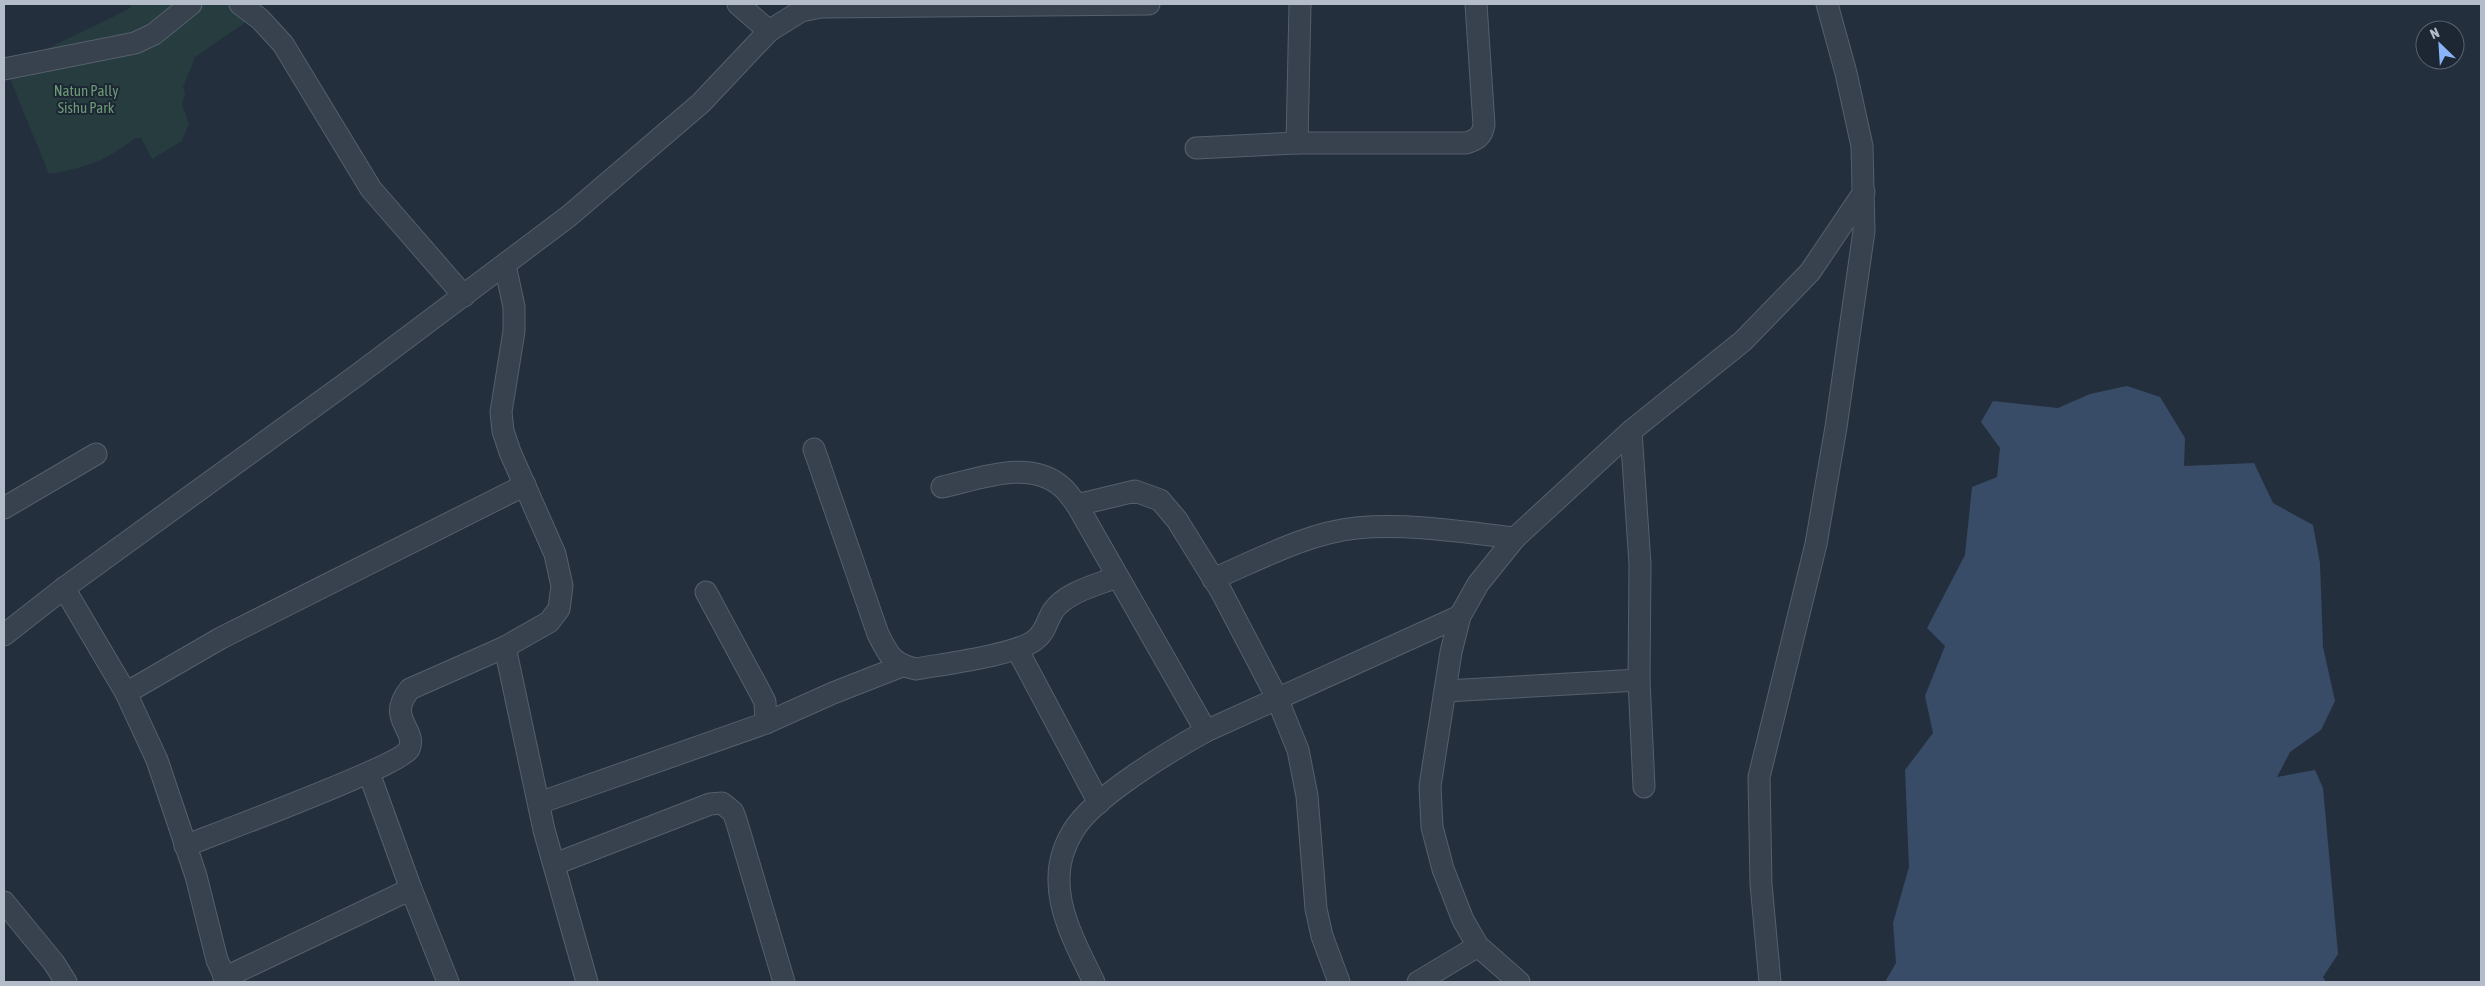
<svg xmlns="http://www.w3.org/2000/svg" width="2485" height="986" font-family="'Asap Condensed',sans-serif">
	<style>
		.green { fill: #263c3f }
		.water { fill: #394c67 }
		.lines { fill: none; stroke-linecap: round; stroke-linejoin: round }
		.minor-casing { stroke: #565f6c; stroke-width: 23 }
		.minor { stroke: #38414e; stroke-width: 21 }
		.labels { text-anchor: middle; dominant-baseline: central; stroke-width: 4; stroke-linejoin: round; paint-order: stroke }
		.park-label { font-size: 15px; fill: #6b9a76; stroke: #1d2633 }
	</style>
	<rect width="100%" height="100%" fill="#242f3e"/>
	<path class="green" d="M132,4H249L256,15L195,57L183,87L185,94L182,104L189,124L182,141L152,159L141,138H135C106,161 85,168 49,174L7,71C46,46 90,30 130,8Z"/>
	<path class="water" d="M2127,386L2160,397L2185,438L2184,466L2254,463L2273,503L2313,525L2320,563L2323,647L2335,701L2321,730L2290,752L2277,777L2315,770L2323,788L2338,954L2323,977L2326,982H1885L1896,963L1893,923L1909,867L1905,770L1933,733L1925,696L1945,646L1927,628L1965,555L1972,487L1997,477L2000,448L1981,422L1993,401L2058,408L2090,394Z"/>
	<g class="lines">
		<defs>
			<g id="minor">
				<path d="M240,4L260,19L283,44L371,189L464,296"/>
				<path d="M738,4L769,31"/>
				<path d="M4,69L135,43L154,34L191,4"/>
				<path d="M1297,143L1300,4"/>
				<path d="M1196,148L1297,143H1466C1476,140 1482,137 1484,125L1476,4"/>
				<path d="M1631,431L1640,564L1639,680L1644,787"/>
				<path d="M814,449L878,634C888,654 892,664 916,669C943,664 1016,655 1035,640C1046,632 1046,622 1053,611C1066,592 1097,585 1117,577"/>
				<path d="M942,487C979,479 1030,458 1062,487C1068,492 1072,499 1077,505L1206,731"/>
				<path d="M1077,505L1135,491L1160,500L1177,520L1221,591L1277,698L1298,750L1307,796L1316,909L1322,936L1339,982"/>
				<path d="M4,508L96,454"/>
				<path d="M1213,579C1258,560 1307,533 1356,528C1410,523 1462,532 1515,538"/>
				<path d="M64,588L126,693L157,760L196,876L217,960L227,982"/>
				<path d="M706,592L760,692L765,702L766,723"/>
				<path d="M4,635L64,588L356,376L569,216L701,103L769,31L801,11L821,7L1149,4"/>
				<path d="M505,647L544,830L587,982"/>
				<path d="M1017,649L1099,803"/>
				<path d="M1446,691L1639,680"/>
				<path d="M126,693L221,638L525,485"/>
				<path d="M369,773L411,889L448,982"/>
				<path d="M539,803L766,723L833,693L902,666"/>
				<path d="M185,846C215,834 401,765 409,749C418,729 385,719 410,689L505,647L549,622L559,609L562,586L555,554L510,452L503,431L501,412L514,331V307L505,265"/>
				<path d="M555,864L710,804L722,803L733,812L736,820L784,982"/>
				<path d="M4,902L54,963L66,982"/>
				<path d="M224,978L411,889"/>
				<path d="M1094,982C1079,951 1058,914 1059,878C1059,861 1064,846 1073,831C1093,797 1170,751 1206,731L1460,616"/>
				<path d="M1418,982L1478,946"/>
				<path d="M1519,982L1478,946L1463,920L1443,869L1432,827L1430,786L1451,652L1460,616L1478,584L1515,538L1631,431L1743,341L1810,272L1864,192"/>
				<path d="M1770,982L1761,884L1759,777L1816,544L1836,427L1864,231L1862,146L1846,73L1827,4"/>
			</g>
		</defs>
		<use href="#minor" class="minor-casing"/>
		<use href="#minor" class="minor"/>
	</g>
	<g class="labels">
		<g class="park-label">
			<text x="86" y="90">Natun Pally<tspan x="86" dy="17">Sishu Park</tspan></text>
		</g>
	</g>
	<rect width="2485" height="986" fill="none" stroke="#b4bcc9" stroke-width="10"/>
	<g transform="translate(2440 45) rotate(335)"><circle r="24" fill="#1d2633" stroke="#59626f"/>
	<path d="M0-4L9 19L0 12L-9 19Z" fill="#8ab4f8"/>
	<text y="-8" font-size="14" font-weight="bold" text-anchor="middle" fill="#b4bcc9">N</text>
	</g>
</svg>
